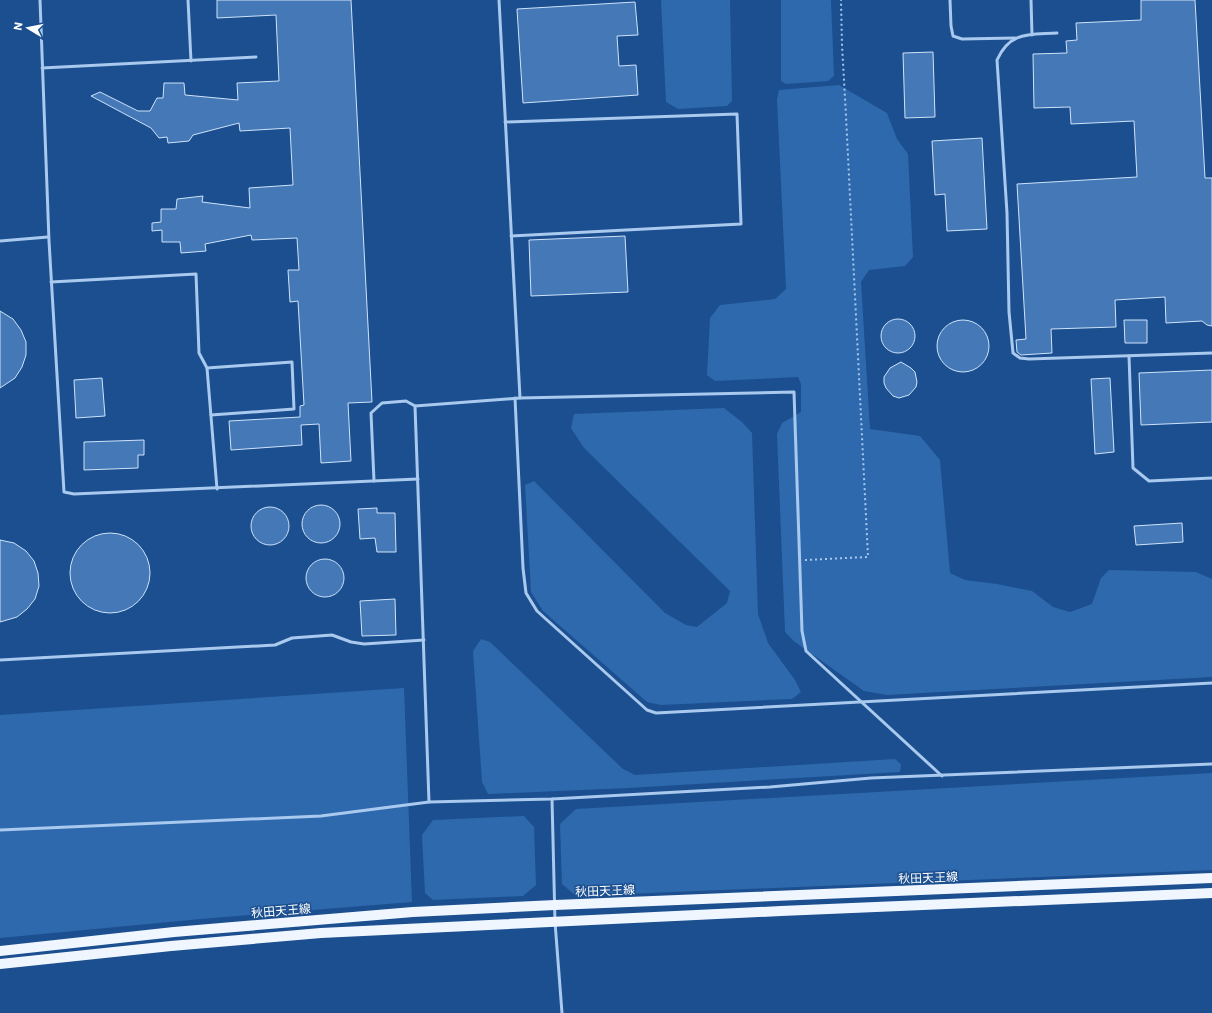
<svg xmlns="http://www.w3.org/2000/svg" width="1212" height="1013" font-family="Commissioner,'Noto Sans JP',sans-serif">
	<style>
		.green { fill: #2e69ad }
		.building { fill: #4478b7; stroke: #cfe3fa }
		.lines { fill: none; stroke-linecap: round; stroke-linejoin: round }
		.path { stroke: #a9c9ee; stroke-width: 2; stroke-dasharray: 2 3; stroke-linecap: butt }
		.lane { stroke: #a9c9ee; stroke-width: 3 }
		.primary { stroke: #f0f6ff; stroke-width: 10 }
		.labels { text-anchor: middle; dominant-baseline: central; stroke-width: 3; stroke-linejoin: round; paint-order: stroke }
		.street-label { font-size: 12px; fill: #fff; stroke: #1b4f8f }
	</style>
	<rect width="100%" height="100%" fill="#1b4f8f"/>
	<g class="green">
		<path d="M661,0H730L732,101L727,106L678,109L666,102Z"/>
		<path d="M781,0H831L834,76L828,81L786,84L781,81Z"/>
		<path d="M839,85L887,113L897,139L908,154L913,257L905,266L869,270L861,282L870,429L920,436L940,460L950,573L965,580L997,584L1032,591L1053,607L1070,612L1092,604L1101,578L1109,570L1196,572L1212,579V677L887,695L864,691L795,642L785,632L777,434L782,423L801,412V384L798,377L715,381L707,375L710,318L720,305L775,299L786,289L777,100L779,90Z"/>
		<path d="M724,408L742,422L752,433L758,614L768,643L795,680L801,692L792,699L661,705L647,702L543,611L531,592L525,485L534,481L665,613L686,625L697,627L727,603L730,591L584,448L571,428L574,414Z"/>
		<path d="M481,639L490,642L623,769L635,775L895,759L901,764L900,772L628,788L488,794L482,782L473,651Z"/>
		<path d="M404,688L412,902L201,919L0,938V715Z"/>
		<path d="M1212,773V870L576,896L562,884L560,824L576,809Z"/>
		<path d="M524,816L534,827L536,885L523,896L433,900L425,893L422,835L433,820Z"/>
	</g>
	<g class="building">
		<path d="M217,0H351L372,402L348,403L351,461L321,463L319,424L301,425L302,445L231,450L229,421L300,417V406L304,405L298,301L290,302L288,270H299L297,238L252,240L251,235L205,244L206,251L181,253L180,242H162V230L152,231V223L161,222V209H176L177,199L203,196L202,202L250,208L249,188L293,185L290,128L240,131L239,123L193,135L189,141L168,143L167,137L159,138L151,128L91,96L100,92L138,111H150L157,98H163L164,83H184L185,95L238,100L237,83L279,81L276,15L217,18Z"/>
		<path d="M1141,0H1195L1205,178H1212V326L1207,325L1202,321L1166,323L1165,297L1115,300L1116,327L1051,329L1052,353L1021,355L1017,352L1016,340L1026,339L1017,184L1137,177L1134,121L1071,124L1070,107L1034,108L1033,54L1067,53L1066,41L1077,40L1076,23L1141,20Z"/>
		<path d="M635,2L638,35L617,36L619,66L636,65L638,95L523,103L517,9Z"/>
		<path d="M933,52L935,117L905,118L903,53Z"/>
		<path d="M982,138L987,229L947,231L945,194L935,195L932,141Z"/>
		<path d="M625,236L628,292L531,296L529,240Z"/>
		<path d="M0,311L13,319L21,330L26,342V355L22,367L15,378L0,388Z"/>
		<circle cx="898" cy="336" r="17"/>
		<path d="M1124,320H1147V343H1125Z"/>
		<circle cx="963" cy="346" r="26"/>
		<path d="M901,362L911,368L915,372L917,382L916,387L909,395L899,398L893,396L886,388L884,383V377L890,368Z"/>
		<path d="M1212,370V422L1141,425L1139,373Z"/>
		<path d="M102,378L105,416L76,418L74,380Z"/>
		<path d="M1110,378L1114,452L1095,454L1091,379Z"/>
		<path d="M144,440V455H138V468L84,470V442Z"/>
		<circle cx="321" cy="524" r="19"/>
		<circle cx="270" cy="526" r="19"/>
		<path d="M377,508V513H395L396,552H377L375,538L360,539L358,509Z"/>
		<path d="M1182,523L1183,542L1136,545L1134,526Z"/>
		<circle cx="110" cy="573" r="40"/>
		<path d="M0,540L14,543L26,551L34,561L38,573L39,586L35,599L27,609L17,617L0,622Z"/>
		<circle cx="325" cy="578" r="19"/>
		<path d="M395,599L396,635L362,636L360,601Z"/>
	</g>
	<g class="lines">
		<path class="path" d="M805,560L868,557L846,116L842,45L841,0"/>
		<g class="lane">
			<path d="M40,0L49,241L64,492L74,494L418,479"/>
			<path d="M188,0L191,61"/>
			<path d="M499,0L520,398"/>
			<path d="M950,0L951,26L953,36L962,39L1015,38"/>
			<path d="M1031,0L1032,35"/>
			<path d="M1057,33C1029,35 1010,31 997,60L1007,213L1009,312L1013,353L1020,358L1029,359L1212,353"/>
			<path d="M42,68L256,57"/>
			<path d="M505,122L737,114L741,224L511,236"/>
			<path d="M0,241L48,237"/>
			<path d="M51,282L196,274L199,353L207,368L217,489"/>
			<path d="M1129,356L1133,468L1149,481L1212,478"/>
			<path d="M207,368L292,362L294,409L211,415"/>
			<path d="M515,398L523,568L526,593L537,611L647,710L656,713L1212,683"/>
			<path d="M374,481L371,413L382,403L406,401L415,406"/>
			<path d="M0,660L275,645L292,638L332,635L351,642L364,644L424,640"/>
			<path d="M552,799L555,922L562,1013"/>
			<path d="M429,802L415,406L520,398L794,392L802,631L806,651L942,776"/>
			<path d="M0,830L321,816L429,802L552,799L770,787L871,778L1212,764"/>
		</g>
		<g class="primary">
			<path d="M0,951L174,932L413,912L555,905L1212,878"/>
			<path d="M0,964L171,946L321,933L781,911L1212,893"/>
		</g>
	</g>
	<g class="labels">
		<g class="street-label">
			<text transform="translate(928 877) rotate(-2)">秋田天王線</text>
			<text transform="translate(605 890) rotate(-2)">秋田天王線</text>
			<text transform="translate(281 910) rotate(-5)">秋田天王線</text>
		</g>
	</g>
	<g transform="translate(28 28) rotate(280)" stroke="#1b4f8f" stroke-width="3" paint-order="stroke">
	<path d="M0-3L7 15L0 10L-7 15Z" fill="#ffffff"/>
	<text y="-6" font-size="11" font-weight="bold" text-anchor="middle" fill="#ffffff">N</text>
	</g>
</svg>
